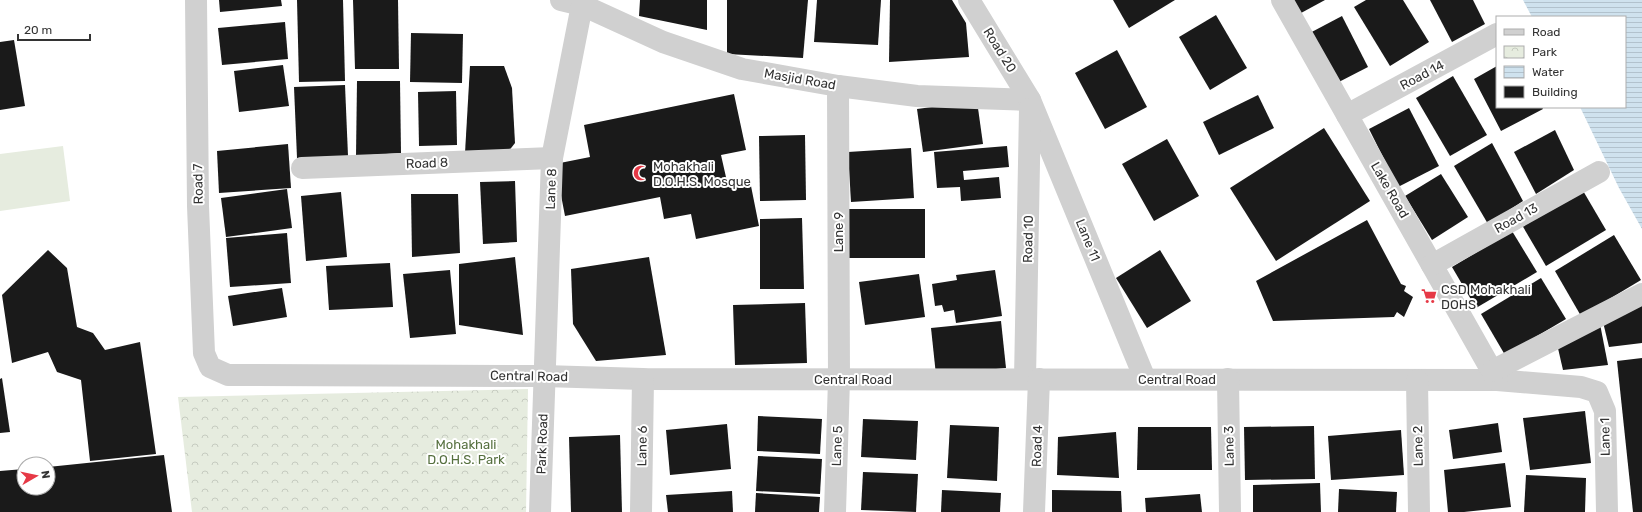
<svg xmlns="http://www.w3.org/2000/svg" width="1642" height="512" font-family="Rubik,sans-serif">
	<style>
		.park { fill: url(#park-crowns) }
		.pitch { fill: #e6ecdf }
		.water { fill: url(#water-rules) }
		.building { fill: #1a1a1a }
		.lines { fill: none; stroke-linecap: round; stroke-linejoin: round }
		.minor { stroke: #d0d0d0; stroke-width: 22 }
		.labels { text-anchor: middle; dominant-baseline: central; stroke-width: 4; stroke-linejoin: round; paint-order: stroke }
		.street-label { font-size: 13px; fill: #333; stroke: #fff }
		.poi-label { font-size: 13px; fill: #333; stroke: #fff; text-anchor: start }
		.park-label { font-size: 13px; fill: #56703f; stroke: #fff }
	</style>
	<defs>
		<pattern id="park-crowns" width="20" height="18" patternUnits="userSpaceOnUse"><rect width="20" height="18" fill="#e6ecdf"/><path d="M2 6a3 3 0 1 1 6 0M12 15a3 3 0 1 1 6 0" fill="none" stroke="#c6cbc0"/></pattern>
		<pattern id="water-rules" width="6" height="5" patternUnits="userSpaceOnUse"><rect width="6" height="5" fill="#cfe2ee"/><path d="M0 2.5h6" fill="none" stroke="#b2c2cd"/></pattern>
	</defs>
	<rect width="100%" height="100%" fill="#fff"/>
	<path class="park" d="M528,389L526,512H192L178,397Z"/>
	<path class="pitch" d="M63,146L70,201L0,211V154Z"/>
	<path class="water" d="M1523,0H1642V229L1619,188L1580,107H1625V17H1532Z"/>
	<g class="building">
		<path d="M219,0H281L282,6L220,12Z"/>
		<path d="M297,0H343L345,81L299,82Z"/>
		<path d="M353,0H398L399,69H355Z"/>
		<path d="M640,0H707V30L639,16Z"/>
		<path d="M727,0H808L803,58L727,54Z"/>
		<path d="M817,0H881L878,45L814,42Z"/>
		<path d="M890,0H952L966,23L969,57L889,62Z"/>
		<path d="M1113,0H1175L1129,28Z"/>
		<path d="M1280,0H1325L1290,19Z"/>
		<path d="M1366,0H1403L1429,42L1390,66L1354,7Z"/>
		<path d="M1430,0H1473L1485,24L1452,42Z"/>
		<path d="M1216,15L1247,68L1210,90L1179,37Z"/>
		<path d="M1342,16L1368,67L1333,85L1306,35Z"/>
		<path d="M285,22L288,59L222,65L218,28Z"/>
		<path d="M411,33L463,34L462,83L410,82Z"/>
		<path d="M14,40L25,106L0,110V42Z"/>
		<path d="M1117,50L1147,107L1105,129L1075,73Z"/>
		<path d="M283,65L289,106L239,112L234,71Z"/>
		<path d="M470,66H504L512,88L515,143L508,152L465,153Z"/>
		<path d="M1497,66V107H1542L1543,109L1501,131L1474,79Z"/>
		<path d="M1453,76L1487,135L1450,156L1416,98Z"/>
		<path d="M357,81H400L401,153L356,156Z"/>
		<path d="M345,85L348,156L297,158L294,87Z"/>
		<path d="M456,91L457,145L419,146L418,92Z"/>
		<path d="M734,94L746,150L721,155L728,186L750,181L759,226L696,239L691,214L664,219L660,197L565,216L555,164L590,157L584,125Z"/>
		<path d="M1258,95L1274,128L1219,155L1203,122Z"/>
		<path d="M977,101L983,144L923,152L917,109Z"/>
		<path d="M1409,108L1439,166L1398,187L1369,129Z"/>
		<path d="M1324,128L1370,201L1276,261L1230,188Z"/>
		<path d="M1555,130L1574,170L1536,194L1514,152Z"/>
		<path d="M805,135L806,200L760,201L759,136Z"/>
		<path d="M1167,139L1199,196L1154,221L1122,164Z"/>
		<path d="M1492,143L1523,201L1488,224L1454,166Z"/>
		<path d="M288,144L291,188L219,193L217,151Z"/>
		<path d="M1007,146L1009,167L963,171L964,180L999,177L1001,198L961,201L960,187L937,188L934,152Z"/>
		<path d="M911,148L914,198L851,202L848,152Z"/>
		<path d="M1441,174L1468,217L1432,240L1405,196Z"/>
		<path d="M515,181L517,242L483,244L480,182Z"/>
		<path d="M287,189L292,228L226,237L221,198Z"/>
		<path d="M1582,189L1606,230L1546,266L1522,225Z"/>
		<path d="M341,192L347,257L306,261L301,196Z"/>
		<path d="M411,194H458L460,253L412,257Z"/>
		<path d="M848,209H925V258H849Z"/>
		<path d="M802,218L804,289H760V219Z"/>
		<path d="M1367,220L1401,284L1406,286L1404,291L1413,297L1404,317L1397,312L1394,317L1273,321L1256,281Z"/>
		<path d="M1512,231L1537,272L1476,308L1452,267Z"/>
		<path d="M287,233L291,283L230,287L226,238Z"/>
		<path d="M1614,235L1641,280L1581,316L1555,271Z"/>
		<path d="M48,250L67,268L77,327L93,333L105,350L140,342L156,454L90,461L81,380L57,372L48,352L12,363L2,295Z"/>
		<path d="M1160,250L1191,301L1147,328L1116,278Z"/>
		<path d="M515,257L523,335L459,325V264Z"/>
		<path d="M649,257L666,355L596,361L573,324L571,269Z"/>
		<path d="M390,263L393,307L329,310L326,266Z"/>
		<path d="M450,270L456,334L410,338L403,274Z"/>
		<path d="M995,270L1002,316L956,323L954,310L944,312L942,305L935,306L932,284L957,280L956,275Z"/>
		<path d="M919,274L925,317L865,325L859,282Z"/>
		<path d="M1541,278L1566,319L1505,355L1481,314Z"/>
		<path d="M282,288L287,317L233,326L228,296Z"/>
		<path d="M805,303L807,363L735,365L733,305Z"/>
		<path d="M1642,303V343L1609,347L1603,322Z"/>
		<path d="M1001,321L1006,368L936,375L931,328Z"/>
		<path d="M1600,324L1608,365L1563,370L1557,344Z"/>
		<path d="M1642,358V512H1633L1617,361Z"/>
		<path d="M2,378L10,432L0,433V379Z"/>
		<path d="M1585,411L1591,463L1530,470L1523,418Z"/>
		<path d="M758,416L822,419L820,454L757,451Z"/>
		<path d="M863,419L918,421L916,460L861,457Z"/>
		<path d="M1498,423L1502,452L1453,459L1449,430Z"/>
		<path d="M727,424L731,469L670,475L666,430Z"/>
		<path d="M950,425L999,427L997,481L947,478Z"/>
		<path d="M1314,426L1315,479L1245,480L1244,427Z"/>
		<path d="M1138,427H1211L1212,470H1137Z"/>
		<path d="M1401,430L1404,475L1331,480L1328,436Z"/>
		<path d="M1116,432L1119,478L1057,475L1058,437Z"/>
		<path d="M620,435L622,512H571L569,437Z"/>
		<path d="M164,455L172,512H0V471L24,469V488H48V467Z"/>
		<path d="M758,456L822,459L820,494L756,491Z"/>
		<path d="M1505,463L1511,507L1464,512H1448L1444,470Z"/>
		<path d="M863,472L918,474L916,512L861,510Z"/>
		<path d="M1526,475L1586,478L1585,512H1524Z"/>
		<path d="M1320,483L1321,512H1253V485Z"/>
		<path d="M1339,489L1397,492L1396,512H1338Z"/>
		<path d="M942,490L1001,493L1000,512H941Z"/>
		<path d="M1052,490L1121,491L1122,512H1052Z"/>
		<path d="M732,491L733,512H668L666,495Z"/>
		<path d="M756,493L820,497L819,512H755Z"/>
		<path d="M1200,494L1202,512H1146L1145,498Z"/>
	</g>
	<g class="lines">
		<g class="minor">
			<path d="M196,0L198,206L204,353L210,367L228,375L544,376L643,379L1497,380L1581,387L1597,392L1605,411L1607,512"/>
			<path d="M561,0L582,5L663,42L742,69L838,86L917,96L1030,100"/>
			<path d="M969,0L1030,100L1145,379"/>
			<path d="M1282,0L1497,380"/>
			<path d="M1347,115L1497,34"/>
			<path d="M302,168L552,158"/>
			<path d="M1432,265L1599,172"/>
			<path d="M1492,371L1642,294"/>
			<path d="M1025,379L1030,109"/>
			<path d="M1228,379L1230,512"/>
			<path d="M1417,380L1419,512"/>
			<path d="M540,512L552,158L583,0"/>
			<path d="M641,512L643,379"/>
			<path d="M835,512L839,379L838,86"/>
			<path d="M1034,512L1039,379"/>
		</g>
	</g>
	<defs>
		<symbol id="mosque-bare" viewBox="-9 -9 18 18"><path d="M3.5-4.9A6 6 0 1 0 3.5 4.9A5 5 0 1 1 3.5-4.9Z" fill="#e63946" stroke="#fff" stroke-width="2.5" paint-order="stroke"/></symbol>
		<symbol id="supermarket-bare" viewBox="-9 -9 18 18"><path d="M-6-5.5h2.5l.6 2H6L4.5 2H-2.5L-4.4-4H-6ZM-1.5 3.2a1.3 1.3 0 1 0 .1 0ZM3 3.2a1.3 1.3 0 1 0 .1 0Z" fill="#e63946" stroke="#fff" stroke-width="2.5" paint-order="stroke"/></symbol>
	</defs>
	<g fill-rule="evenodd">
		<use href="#mosque-bare" x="630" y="162" width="22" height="22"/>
		<use href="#supermarket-bare" x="1418" y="285" width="22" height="22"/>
	</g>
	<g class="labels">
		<g class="street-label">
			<text transform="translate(1000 50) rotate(58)">Road 20</text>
			<text transform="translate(1422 75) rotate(-28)">Road 14</text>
			<text transform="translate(800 79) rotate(10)">Masjid Road</text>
			<text transform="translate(427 163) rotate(-2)">Road 8</text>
			<text transform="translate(198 184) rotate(-91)">Road 7</text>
			<text transform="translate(551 189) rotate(-88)">Lane 8</text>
			<text transform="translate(1390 190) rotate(60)">Lake Road</text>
			<text transform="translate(1516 218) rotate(-29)">Road 13</text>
			<text transform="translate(838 232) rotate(-90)">Lane 9</text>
			<text transform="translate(1028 239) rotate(-89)">Road 10</text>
			<text transform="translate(1088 240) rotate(68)">Lane 11</text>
			<text transform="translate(529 376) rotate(1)">Central Road</text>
			<text x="853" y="379">Central Road</text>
			<text x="1177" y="379">Central Road</text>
			<text transform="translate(1605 437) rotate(-91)">Lane 1</text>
			<text transform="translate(542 444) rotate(-88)">Park Road</text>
			<text transform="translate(642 446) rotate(-89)">Lane 6</text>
			<text transform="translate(837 446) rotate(-88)">Lane 5</text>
			<text transform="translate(1037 446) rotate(-88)">Road 4</text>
			<text transform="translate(1229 446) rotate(-91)">Lane 3</text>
			<text transform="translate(1418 446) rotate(-91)">Lane 2</text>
		</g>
		<g class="poi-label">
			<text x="653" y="166">Mohakhali<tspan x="653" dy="15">D.O.H.S. Mosque</tspan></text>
			<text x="1441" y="289">CSD Mohakhali<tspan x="1441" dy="15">DOHS</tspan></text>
		</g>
		<g class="park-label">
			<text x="466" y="444">Mohakhali<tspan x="466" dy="15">D.O.H.S. Park</tspan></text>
		</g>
	</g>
	<rect x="1496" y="16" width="130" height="92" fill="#ffffff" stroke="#adadad"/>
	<rect x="1504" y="29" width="20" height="6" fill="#d0d0d0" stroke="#adadad"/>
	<text x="1532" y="36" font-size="12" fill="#333333">Road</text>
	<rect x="1504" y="46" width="20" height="12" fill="url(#park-crowns)" stroke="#adadad"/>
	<text x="1532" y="56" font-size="12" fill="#333333">Park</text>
	<rect x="1504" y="66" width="20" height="12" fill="url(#water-rules)" stroke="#adadad"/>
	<text x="1532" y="76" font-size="12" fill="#333333">Water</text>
	<rect x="1504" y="86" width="20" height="12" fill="#1a1a1a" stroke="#adadad"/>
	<text x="1532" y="96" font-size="12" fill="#333333">Building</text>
	<g transform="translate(36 476) rotate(81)"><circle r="19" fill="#ffffff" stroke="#adadad"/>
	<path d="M0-3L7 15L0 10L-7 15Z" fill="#e63946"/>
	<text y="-6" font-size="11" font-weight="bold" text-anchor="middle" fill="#333333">N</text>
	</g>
	<path d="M18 34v6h72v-6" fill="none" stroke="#333333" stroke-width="2"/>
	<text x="24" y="34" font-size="12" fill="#333333" stroke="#ffffff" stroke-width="3" paint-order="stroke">20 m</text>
</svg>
